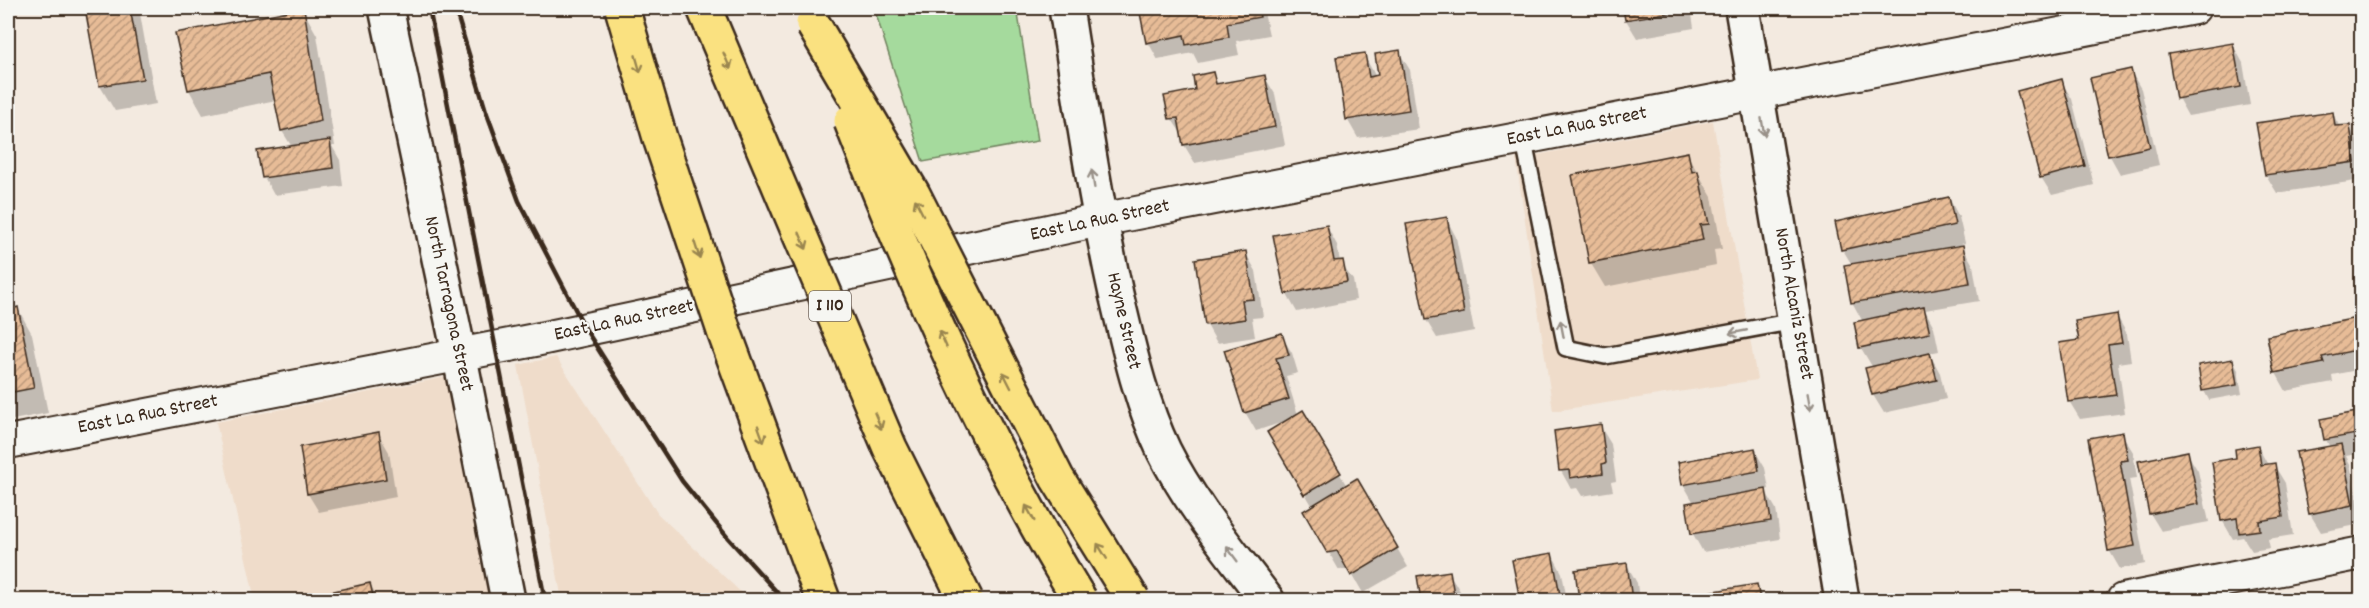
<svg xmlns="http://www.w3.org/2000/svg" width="2369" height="608" font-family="Dekko,sans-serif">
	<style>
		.built { fill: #efdcca }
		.garden { fill: #a5da9d; stroke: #70825e; stroke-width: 1.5 }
		.shadow { fill: #0003 }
		.building { fill: url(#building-hatch); stroke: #3b2a1e; stroke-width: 1.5 }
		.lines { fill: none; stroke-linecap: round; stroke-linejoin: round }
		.service-casing { stroke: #3b2a1e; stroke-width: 20 }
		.minor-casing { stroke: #3b2a1e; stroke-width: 36 }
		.tertiary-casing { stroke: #3b2a1e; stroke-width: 38 }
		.secondary-casing { stroke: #3b2a1e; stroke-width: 38 }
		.service { stroke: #f6f6f2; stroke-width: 15 }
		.minor { stroke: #f6f6f2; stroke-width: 32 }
		.tertiary { stroke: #f6f6f2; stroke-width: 33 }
		.secondary { stroke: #f6f6f2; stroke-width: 33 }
		.rail { stroke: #3b2a1e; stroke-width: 4.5 }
		.motorway-bridge-casing { stroke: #3b2a1e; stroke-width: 38; stroke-linecap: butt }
		.motorway-bridge { stroke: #fae180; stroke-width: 33 }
		.oneway { stroke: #9a864f }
		.oneway2 { stroke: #989088 }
		.labels { text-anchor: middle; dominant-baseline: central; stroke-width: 4.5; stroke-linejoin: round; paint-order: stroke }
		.shield { fill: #f6f6f2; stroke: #73675e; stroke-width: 1.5 }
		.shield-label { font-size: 18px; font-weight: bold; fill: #3b2a1e }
		.street-label { font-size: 20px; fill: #3b2a1e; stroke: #f6f6f2 }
	</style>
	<defs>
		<pattern id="building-hatch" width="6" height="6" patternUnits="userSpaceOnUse" patternTransform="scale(1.5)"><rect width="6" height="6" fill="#e7bc97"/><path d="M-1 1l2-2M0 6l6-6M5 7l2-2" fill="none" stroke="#bc997b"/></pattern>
	</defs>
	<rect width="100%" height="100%" fill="#f3eae0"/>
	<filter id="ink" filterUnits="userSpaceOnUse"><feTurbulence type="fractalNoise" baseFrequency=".0167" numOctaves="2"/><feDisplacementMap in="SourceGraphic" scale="12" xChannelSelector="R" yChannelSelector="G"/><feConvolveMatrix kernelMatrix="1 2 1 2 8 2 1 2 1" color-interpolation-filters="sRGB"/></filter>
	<g filter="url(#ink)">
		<g class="built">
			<path d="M1713,121L1757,380L1553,411L1516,159Z"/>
			<path d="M556,357L658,514L749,600H562L518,365Z"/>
			<path d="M446,377L490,600H255L216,422Z"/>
		</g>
		<path class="garden" d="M874,8H1017L1038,141L923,162Z"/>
		<g class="shadow">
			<path d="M87,8H139L156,104L115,111L100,86Z"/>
			<path d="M1141,8H1263L1269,35L1236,41L1239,55L1198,63L1193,53L1158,60L1148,42Z"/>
			<path d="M1624,8H1691L1694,28L1637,38L1626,20Z"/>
			<path d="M303,10L317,35L335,146H332L340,160L343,186L274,195L264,177L292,147L282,131L276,100L203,115L189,90L177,34Z"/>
			<path d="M2233,45L2243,63L2250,105L2188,116L2178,98Z"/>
			<path d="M1399,52L1410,70L1419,129L1358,138L1347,119L1364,55L1376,77L1380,76Z"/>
			<path d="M2130,70L2141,89L2159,165L2120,174L2110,156L2092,79Z"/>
			<path d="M1212,73L1219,85L1264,76L1275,94L1285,145L1195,163L1184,145L1183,136L1171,118Z"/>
			<path d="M2061,81L2072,99L2094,185L2052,195L2041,177Z"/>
			<path d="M2332,113L2340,127L2349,126L2360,145L2362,180L2277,193L2266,175Z"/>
			<path d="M1687,154L1712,197L1722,249L1714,250L1716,265L1605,287L1590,262Z"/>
			<path d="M1949,198L1959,217L1965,243L1961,244L1973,265L1979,301L1925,310L1934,327L1939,351L1929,353L1940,373L1946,399L1884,413L1873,395V368L1861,348L1863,322L1852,302V265L1843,250L1837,223Z"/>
			<path d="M1446,218L1456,237L1474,331L1437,338L1426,320L1408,225Z"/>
			<path d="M1327,227L1337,245L1340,262L1353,280L1356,300L1297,312L1286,293Z"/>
			<path d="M1245,252L1256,271L1263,317L1252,318L1255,337L1217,343L1207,325Z"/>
			<path d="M18,309L32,334L48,413L8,421V311Z"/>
			<path d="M2117,316L2127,334L2131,361L2118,363L2125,413L2080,419L2069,401L2080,342Z"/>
			<path d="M2362,318V369L2332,375L2333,382L2286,391L2276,373L2268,337Z"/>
			<path d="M1281,335L1292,353L1298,373L1286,376L1298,415L1303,412L1347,486L1357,480L1408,567L1363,593L1349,569L1339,570L1305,511L1313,507L1269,432L1283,422L1256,431L1245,412Z"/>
			<path d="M2233,361L2238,370L2242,394L2209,400L2204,391Z"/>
			<path d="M2362,412V453L2346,456L2350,464L2362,524L2321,532L2310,514L2298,454L2330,447L2326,440Z"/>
			<path d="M1600,426L1611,444L1616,481L1611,482L1613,491L1582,496L1577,488L1571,489L1561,471Z"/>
			<path d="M378,433L389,452L396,497L319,512L308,494Z"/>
			<path d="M2122,434L2133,452L2137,478L2129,479L2145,564L2120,569L2109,550Z"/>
			<path d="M2258,447L2268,465H2274L2285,483L2293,535L2268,539L2270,548L2252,551L2243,537L2233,539L2222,520L2238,460Z"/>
			<path d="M1754,449L1765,468L1769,489L1765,490L1776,509L1780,539L1703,552L1693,534L1688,504L1694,503L1683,484Z"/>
			<path d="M2187,453L2198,471L2209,522L2161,531L2150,513Z"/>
			<path d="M1552,554L1562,573L1567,600H1521L1514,561Z"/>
			<path d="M1627,565L1637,583L1639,600H1581L1577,572Z"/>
			<path d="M1449,573L1460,591L1461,600H1423L1419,577Z"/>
			<path d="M370,584L379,600H331L330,593Z"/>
			<path d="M1756,586L1765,600H1667Z"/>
		</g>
		<g class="building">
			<path d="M85,8H130L143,79L99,86Z"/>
			<path d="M304,8L321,121L281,131L269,74L188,90L175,33Z"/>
			<path d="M1139,8H1258L1260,17L1227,23L1229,37L1186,45L1184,35L1146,43Z"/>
			<path d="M1623,8H1684L1685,10L1625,20Z"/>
			<path d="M2233,43L2241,87L2176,99L2168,54Z"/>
			<path d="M1400,50L1409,110L1346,120L1336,57L1365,53L1369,77L1378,75L1375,54Z"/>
			<path d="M2131,69L2150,147L2108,156L2090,78Z"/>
			<path d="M1213,72L1216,84L1265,75L1275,127L1183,145L1178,118L1169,119L1164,96L1195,90L1193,76Z"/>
			<path d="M2062,79L2085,166L2040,178L2017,91Z"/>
			<path d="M2333,112L2335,126L2350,125L2355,162L2265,175L2256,123Z"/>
			<path d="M330,140L333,168L262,178L257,151Z"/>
			<path d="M1688,152L1692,172L1698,171L1709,224L1700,225L1703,240L1589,263L1572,175Z"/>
			<path d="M1949,197L1955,225L1841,250L1835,222Z"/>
			<path d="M1447,217L1464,313L1425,320L1406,224Z"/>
			<path d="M1327,225L1334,261L1343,260L1347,282L1285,294L1273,235Z"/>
			<path d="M1963,245L1970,283L1851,303L1844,265Z"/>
			<path d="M1246,251L1254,299L1242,300L1245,319L1205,325L1195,259Z"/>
			<path d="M18,307L34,388L8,393V310Z"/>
			<path d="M1924,307L1930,333L1859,348L1854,322Z"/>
			<path d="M2117,314L2122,343L2108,345L2116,395L2068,402L2059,343L2079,340L2075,321Z"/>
			<path d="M2362,317V349L2322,357L2324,363L2274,373L2267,336Z"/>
			<path d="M1282,333L1289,355L1276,358L1289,399L1244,413L1224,350Z"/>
			<path d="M1930,353L1937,380L1872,395L1865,368Z"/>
			<path d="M2233,359L2237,385L2202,391L2198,365Z"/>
			<path d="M1303,410L1341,473L1304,495L1267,432Z"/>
			<path d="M2362,411V433L2324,440L2320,419Z"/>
			<path d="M1601,424L1606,463L1602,464L1603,473L1570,478L1569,470L1559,471L1554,431Z"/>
			<path d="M379,432L386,479L307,494L300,447Z"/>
			<path d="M2123,432L2128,460L2120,461L2135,546L2108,551L2088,438Z"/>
			<path d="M2341,444L2353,505L2309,514L2296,452Z"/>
			<path d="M2258,445L2261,465L2275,463L2283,517L2259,521L2260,530L2239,533L2237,518L2221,521L2212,462L2236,458L2235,449Z"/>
			<path d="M1755,448L1759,471L1682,485L1678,462Z"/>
			<path d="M2188,451L2199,504L2149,514L2138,461Z"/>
			<path d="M1357,478L1398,548L1351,576L1337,551L1327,553L1303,511Z"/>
			<path d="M1766,489L1771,521L1691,534L1686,503Z"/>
			<path d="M1552,553L1561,600H1520L1512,560Z"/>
			<path d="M1627,563L1632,600H1579L1575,570Z"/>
			<path d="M1450,571L1455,600H1421L1417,576Z"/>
			<path d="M370,583L374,600H329V592Z"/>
			<path d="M1757,584L1760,600H1666L1665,599Z"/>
		</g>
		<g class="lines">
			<defs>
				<path id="service" d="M1523,137L1566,348L1605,356L1795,321"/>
				<g id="minor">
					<path d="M8,442L535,340L1100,220L2194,8"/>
					<path d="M2123,600L2362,553"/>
				</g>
				<g id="tertiary">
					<path d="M386,8L459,353L508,600"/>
					<path d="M1066,8C1081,104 1095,199 1116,294C1129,348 1140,401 1164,451C1191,505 1231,552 1267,600"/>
				</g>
				<path id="secondary" d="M1742,8L1842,600"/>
			</defs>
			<use href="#service" class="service-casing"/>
			<use href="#minor" class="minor-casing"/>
			<use href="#tertiary" class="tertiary-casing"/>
			<use href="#secondary" class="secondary-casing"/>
			<use href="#service" class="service"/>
			<use href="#minor" class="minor"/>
			<use href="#tertiary" class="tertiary"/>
			<use href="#secondary" class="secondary"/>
			<g class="rail">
				<path d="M429,8L545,600"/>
				<path d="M455,8L486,111L519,201L586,330L682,481L728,538L784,600"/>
			</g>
			<defs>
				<g id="motorway-bridge">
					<path d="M622,8L660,138L725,334L823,600"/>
					<path d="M704,8L890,448L966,600"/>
					<path d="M813,24L913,194L1057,478L1133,600"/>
					<path d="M851,121C915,285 988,449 1080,600"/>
				</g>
			</defs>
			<use href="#motorway-bridge" class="motorway-bridge-casing"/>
			<use href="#motorway-bridge" class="motorway-bridge"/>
		</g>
		<defs><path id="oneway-shaft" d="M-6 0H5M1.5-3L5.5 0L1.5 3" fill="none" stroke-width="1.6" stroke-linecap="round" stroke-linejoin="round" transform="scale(1.5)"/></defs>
		<g class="oneway">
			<use href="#oneway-shaft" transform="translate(727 61) rotate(67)"/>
			<use href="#oneway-shaft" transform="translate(638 64) rotate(74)"/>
			<use href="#oneway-shaft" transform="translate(919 207) rotate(-117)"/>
			<use href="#oneway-shaft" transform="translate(803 241) rotate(67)"/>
			<use href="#oneway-shaft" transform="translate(697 250) rotate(72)"/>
			<use href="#oneway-shaft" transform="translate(943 339) rotate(-114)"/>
			<use href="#oneway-shaft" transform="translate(1007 380) rotate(-117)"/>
			<use href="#oneway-shaft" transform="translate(878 421) rotate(67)"/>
			<use href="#oneway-shaft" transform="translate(761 434) rotate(70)"/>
			<use href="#oneway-shaft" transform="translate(1030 513) rotate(-119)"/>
			<use href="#oneway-shaft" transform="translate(1102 551) rotate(-122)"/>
		</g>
		<g class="oneway2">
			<use href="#oneway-shaft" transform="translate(1763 127) rotate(80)"/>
			<use href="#oneway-shaft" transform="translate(1093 179) rotate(-99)"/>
			<use href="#oneway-shaft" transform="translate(1562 329) rotate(-101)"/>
			<use href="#oneway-shaft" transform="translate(1738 332) rotate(169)"/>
			<use href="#oneway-shaft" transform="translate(1809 402) rotate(81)"/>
			<use href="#oneway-shaft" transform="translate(1232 554) rotate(-127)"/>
		</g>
	</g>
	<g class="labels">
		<rect class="shield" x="809" y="291" width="42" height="30" rx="4.5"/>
		<g class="shield-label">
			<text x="830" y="306">I 110</text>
		</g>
		<g class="street-label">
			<text transform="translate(1577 127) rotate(-11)">East La Rua Street</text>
			<text transform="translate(1100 221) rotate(-12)">East La Rua Street</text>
			<text transform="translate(448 304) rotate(78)">North Tarragona Street</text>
			<text transform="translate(1793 304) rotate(80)">North Alcaniz Street</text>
			<text transform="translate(624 321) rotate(-12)">East La Rua Street</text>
			<text transform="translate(1123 321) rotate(77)">Hayne Street</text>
			<text transform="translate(148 415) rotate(-11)">East La Rua Street</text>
		</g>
	</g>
	<rect width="2369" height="608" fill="none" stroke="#f6f6f2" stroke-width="30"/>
	<rect x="15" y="15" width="2339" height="578" fill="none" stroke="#3b2a1e" stroke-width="2" filter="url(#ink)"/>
</svg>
